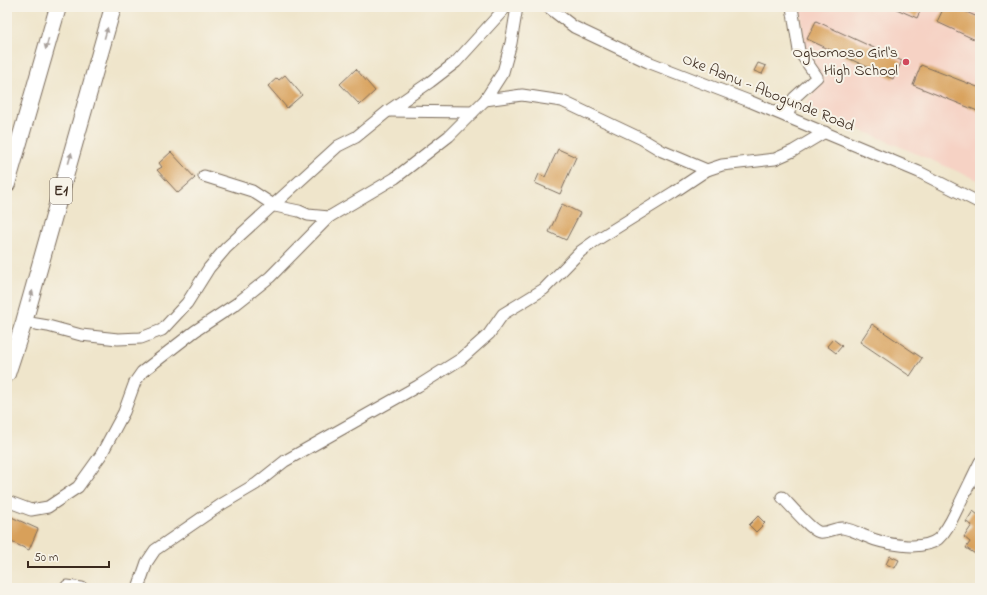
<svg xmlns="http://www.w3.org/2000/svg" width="987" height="595" font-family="'Indie Flower',sans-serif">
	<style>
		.built { fill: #f6d2c4 }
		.building { fill: #d8a05a }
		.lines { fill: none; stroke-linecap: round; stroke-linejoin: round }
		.minor-casing { stroke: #7a6b5b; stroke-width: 13 }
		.highway-casing { stroke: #7a6b5b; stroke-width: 18 }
		.minor { stroke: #fff; stroke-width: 11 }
		.highway { stroke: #fff; stroke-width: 16 }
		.oneway { fill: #a79f9a }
		.poi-dot { fill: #d1495b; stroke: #f7f3e8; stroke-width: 1.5 }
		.labels { text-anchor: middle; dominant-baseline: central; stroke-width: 4; stroke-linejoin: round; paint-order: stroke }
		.shield { fill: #f7f3e8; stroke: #73665b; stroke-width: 1 }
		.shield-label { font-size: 15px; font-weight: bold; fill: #3b2a1e }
		.poi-label { font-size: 16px; fill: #3b2a1e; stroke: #f7f3e8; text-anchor: end }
		.street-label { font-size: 16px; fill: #3b2a1e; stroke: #f7f3e8 }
	</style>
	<rect width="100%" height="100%" fill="#f7f3e8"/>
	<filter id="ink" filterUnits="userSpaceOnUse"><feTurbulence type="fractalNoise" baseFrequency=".025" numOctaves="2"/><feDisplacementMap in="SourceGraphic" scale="8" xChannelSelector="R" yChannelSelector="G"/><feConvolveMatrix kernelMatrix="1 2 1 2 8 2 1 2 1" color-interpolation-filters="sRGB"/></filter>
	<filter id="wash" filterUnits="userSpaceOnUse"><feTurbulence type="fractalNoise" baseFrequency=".012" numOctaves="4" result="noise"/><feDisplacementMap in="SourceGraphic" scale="16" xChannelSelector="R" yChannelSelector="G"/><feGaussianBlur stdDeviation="0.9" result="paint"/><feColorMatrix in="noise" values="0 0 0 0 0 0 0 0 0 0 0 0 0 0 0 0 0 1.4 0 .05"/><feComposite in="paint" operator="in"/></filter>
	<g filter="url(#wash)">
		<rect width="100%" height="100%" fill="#efe5cb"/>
		<path class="built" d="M800,7H980V181L805,106L822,78L805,48Z"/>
		<g id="blocks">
			<g class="building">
				<path d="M892,7H922L917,18Z"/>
				<path d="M944,7H966L964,11L980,18V42L937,22Z"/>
				<path d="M816,21L902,61L893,79L807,39Z"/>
				<path d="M758,63L766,66L762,74L754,71Z"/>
				<path d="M921,65L980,88V112L913,85Z"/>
				<path d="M356,69L375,91L360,105L340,84Z"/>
				<path d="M285,75L302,95L287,108L268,86L277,78L279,80Z"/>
				<path d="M558,149L576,157L560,194L535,183L539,174L545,177Z"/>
				<path d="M171,152L195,178L178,193L157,170L162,167L159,163Z"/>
				<path d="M562,204L580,213L566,240L549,232Z"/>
				<path d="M872,324L922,358L910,376L860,342Z"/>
				<path d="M833,339L842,346L836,353L827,346Z"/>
				<path d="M973,511L978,515L980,512V557L966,548L970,542L964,537L972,525L966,522Z"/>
				<path d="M7,515L38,529L29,550L7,540Z"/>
				<path d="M758,516L765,523L756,532L749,525Z"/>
				<path d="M890,556L899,560L895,568L886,564Z"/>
			</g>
		</g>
	</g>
	<g filter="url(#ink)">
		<use href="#blocks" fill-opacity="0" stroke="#7a6b5b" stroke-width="1"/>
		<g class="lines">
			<defs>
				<g id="minor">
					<path d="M548,7L574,27L648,62L749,101L919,172L980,203"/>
					<path d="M485,100L522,95L562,101L642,139L662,151L707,170"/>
					<path d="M388,111L473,112"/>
					<path d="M787,117L794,98L817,77L799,51L792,7"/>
					<path d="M204,176L252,191L275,206L299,211L308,215L329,217"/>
					<path d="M24,322L48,326L81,335L118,339L141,338L162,330L187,303L209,268L226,248L338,146L356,137L388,111L430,82L456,62L506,7"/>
					<path d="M782,497C789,504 811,530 819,532C827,534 835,527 843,528C853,530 856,532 865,536C883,544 922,552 938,539C948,530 953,517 959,505C966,491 973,476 980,462"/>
					<path d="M7,501L31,510L48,507L78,487L101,455L124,412L135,382L142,372L195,331L236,304L270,277L329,217L395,178L449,136L485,100L503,72L511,43L517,7"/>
					<path d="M66,588L67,586L82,588"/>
					<path d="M138,588L147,562L155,550L222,504L256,484L285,461L418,386L461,359L489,334L503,314L544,289L581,251L595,241L674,192L707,170L722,165L775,159L793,151L825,132"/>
				</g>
				<g id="highway">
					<path d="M7,184L58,7"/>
					<path d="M7,374L24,322L113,7"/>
				</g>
			</defs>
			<use href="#minor" class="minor-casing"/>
			<use href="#highway" class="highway-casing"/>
			<use href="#minor" class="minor"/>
			<use href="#highway" class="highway"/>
		</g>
		<defs><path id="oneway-solid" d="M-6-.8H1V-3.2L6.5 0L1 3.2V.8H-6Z"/></defs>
		<g class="oneway">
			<use href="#oneway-solid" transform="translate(106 33) rotate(-74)"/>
			<use href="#oneway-solid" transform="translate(47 44) rotate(106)"/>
			<use href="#oneway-solid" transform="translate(70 158) rotate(-74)"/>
			<use href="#oneway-solid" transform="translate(31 296) rotate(-74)"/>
		</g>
	</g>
	<circle class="poi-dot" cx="906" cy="62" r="4"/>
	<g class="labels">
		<rect class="shield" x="50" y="178" width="22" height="26" rx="3"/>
		<g class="shield-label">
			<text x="61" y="191">E1</text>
		</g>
		<g class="poi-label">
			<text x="898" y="53">Ogbomoso Girl's<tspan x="898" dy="18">High School</tspan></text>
		</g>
		<g class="street-label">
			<text transform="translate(768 93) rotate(22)">Oke Aanu - Abogunde Road</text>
		</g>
	</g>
	<rect width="987" height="595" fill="none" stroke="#f7f3e8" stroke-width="24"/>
	<path d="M28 561v6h81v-6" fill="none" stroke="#3b2a1e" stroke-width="2"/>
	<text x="34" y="561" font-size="12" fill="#3b2a1e" stroke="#f7f3e8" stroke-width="3" paint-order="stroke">50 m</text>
</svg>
